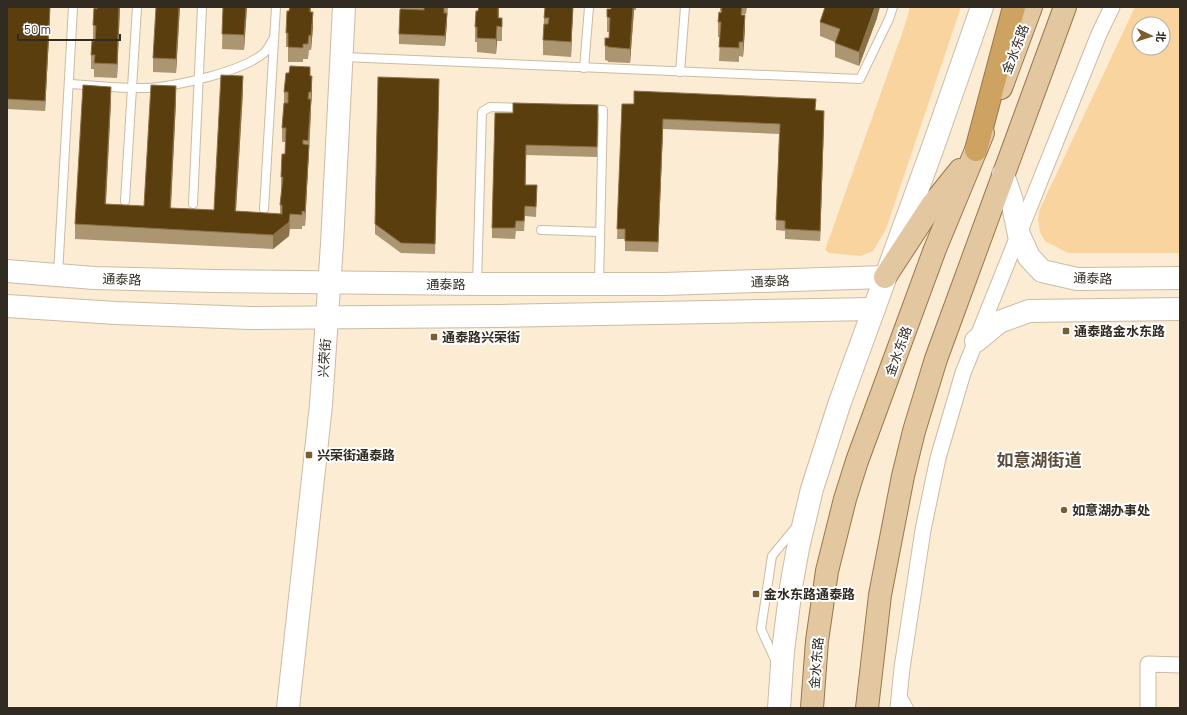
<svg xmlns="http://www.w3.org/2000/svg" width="1187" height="715" font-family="Manrope,'Noto Sans SC',sans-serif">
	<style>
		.green { fill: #f9d49f; fill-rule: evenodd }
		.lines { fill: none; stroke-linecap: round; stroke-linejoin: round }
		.lane-casing { stroke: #cbbba4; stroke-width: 10 }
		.street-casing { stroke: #cbbba4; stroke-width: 17 }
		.secondary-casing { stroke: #cbbba4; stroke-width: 24 }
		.primary-casing { stroke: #97784b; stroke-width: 24 }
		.highway-casing { stroke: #97784b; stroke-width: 24 }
		.lane { stroke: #fff; stroke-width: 8 }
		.street { stroke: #fff; stroke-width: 15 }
		.secondary { stroke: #fff; stroke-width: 22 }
		.primary { stroke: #e2c7a0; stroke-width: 22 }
		.highway { stroke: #cea261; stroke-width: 22 }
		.wall { fill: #ac9571 }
		.shaded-wall { fill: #8b7249 }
		.building { fill: #5a3e0e; stroke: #8b7249 }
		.poi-dot { fill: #7a5d31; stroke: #fff; stroke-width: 1.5 }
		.labels { text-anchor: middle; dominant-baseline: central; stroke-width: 4; stroke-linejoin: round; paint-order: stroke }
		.street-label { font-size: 13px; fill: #312b22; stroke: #fff }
		.poi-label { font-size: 13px; font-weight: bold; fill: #312b22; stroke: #fff; text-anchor: start }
		.district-label { font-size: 17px; font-weight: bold; fill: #5a4c38; stroke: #fff }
	</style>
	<rect width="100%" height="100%" fill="#fdecd4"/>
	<g class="green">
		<path d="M910,7H961L886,229L873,251L861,256L829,253L825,250L904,28Z"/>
		<path d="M1135,7H1180V253H1068L1045,241L1040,232L1038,219L1039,211ZM1139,24H1163V48H1139Z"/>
	</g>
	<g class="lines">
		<defs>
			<g id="lane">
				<path d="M343,57L860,79L889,19L893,7"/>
				<path d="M584,68L589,7"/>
				<path d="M680,72L685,7"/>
				<path d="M69,84C95,85 122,89 148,88C178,86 241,72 264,53C268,49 271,42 274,38"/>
				<path d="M588,109L603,110L599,283"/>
				<path d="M125,201L137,7"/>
				<path d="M193,204L202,7"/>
				<path d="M264,209L276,7"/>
				<path d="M541,230L600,232"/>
				<path d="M58,274L73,7"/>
				<path d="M477,283L482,112L490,107L524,108"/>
				<path d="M776,662L761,629L772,556L796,527"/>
				<path d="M902,695L909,708"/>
			</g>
			<g id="street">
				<path d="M898,708L902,668L923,530L938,458L963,373L1099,34L1112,7"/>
				<path d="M1148,708V664L1180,665"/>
			</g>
			<g id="secondary">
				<path d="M1003,174L1012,201L1019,235L1029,257L1042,271L1077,279L1180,278"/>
				<path d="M7,271L94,278L214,281L477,284H664L885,277"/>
				<path d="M7,306L116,313L250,318L499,316L874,309"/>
				<path d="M976,341L999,322L1029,311L1180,309"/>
				<path d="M288,708L321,405L332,244L344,7"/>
				<path d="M779,708L783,651L791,587L798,548L812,489L840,402L933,147L982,7"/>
			</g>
			<g id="primary">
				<path d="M1001,88L1031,7"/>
				<path d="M885,277L932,205L960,170"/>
				<path d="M812,708L817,641L827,571L845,499L857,461L935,249L983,133"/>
				<path d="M867,708L880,595L903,476L914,431L936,359L1065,7"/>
			</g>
			<path id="highway" d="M976,150L1014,7"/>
		</defs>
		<use href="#lane" class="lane-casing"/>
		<use href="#street" class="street-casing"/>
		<use href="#secondary" class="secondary-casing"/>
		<use href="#primary" class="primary-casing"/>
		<use href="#highway" class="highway-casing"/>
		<use href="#lane" class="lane"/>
		<use href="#street" class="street"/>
		<use href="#secondary" class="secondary"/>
		<use href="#primary" class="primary"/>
		<use href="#highway" class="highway"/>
	</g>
	<g class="wall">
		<path d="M7,7L50,17L45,111L7,109Z"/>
		<path d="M97,7H120L117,78L94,77V69H91V55L95,40H93V25Z"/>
		<path d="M180,7L176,73L153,72V58Z"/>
		<path d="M223,7H247L244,50L222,49Z"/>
		<path d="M290,7H311V12L313,27L311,50H309L308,59H303V62H288V47H286V33Z"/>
		<path d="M401,7H448L445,46L399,44V34Z"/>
		<path d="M479,7H499V18H502V41H497L496,54L477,52V42H475V27L478,11Z"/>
		<path d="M573,7L571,57L543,55V40L544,18Z"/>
		<path d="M608,7H636V10H634L630,63L608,62V61L605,60V46L609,38V32H607V17L611,9V7Z"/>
		<path d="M720,7H747L746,14H742V15L745,29L743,57L739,56V62L719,61L720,37H718V22L721,11H720Z"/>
		<path d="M877,18L859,66L835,57V42L820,36V22Z"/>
		<path d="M310,76L312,91L311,106L305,226H302V229H290L289,236L273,249L75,239V224L111,101L106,204L144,206L176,101L171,208L214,210L243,91L236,211L280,214V205L282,192L281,191V177L285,154V142H282V128L284,103V92Z"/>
		<path d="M439,89L435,254L401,253L375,234V224Z"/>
		<path d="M622,104L815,110L824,121L820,241L785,239V231L776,230L779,134L663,129L658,252L625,251V239H617Z"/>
		<path d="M598,105L597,157L526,155V185H537L536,217L525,216L524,231H516L515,239L492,238V228L513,113Z"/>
	</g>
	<g class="shaded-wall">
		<path d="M50,7V17L45,111V101Z"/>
		<path d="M119,7H120L117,78V64Z"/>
		<path d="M179,7H180L176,73V59Z"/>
		<path d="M246,7H247L244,50V35Z"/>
		<path d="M498,7H499L498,26Z"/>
		<path d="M573,7L571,57V42Z"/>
		<path d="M633,7H634V10L630,63V49Z"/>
		<path d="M875,7H880L877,18L859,66V52Z"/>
		<path d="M313,12V27L311,50V36Z"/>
		<path d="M447,13V24L445,46V36Z"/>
		<path d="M745,15V29L743,57V42Z"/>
		<path d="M497,26V41L496,54V39Z"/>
		<path d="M243,76V91L235,226V211Z"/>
		<path d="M312,76V91L311,106V92Z"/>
		<path d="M176,86V101L170,222V208Z"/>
		<path d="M111,87V101L105,219V204Z"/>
		<path d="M311,99V113L305,226V212Z"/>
		<path d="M824,111V121L820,241V231Z"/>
		<path d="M663,119V129L658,252V242Z"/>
		<path d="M290,214L289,236L273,249V235Z"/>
	</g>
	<g class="building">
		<path d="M7,7H50L45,101L7,99Z"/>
		<path d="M97,7H119L117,64L94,63L95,55H91L92,41H95L96,26L93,25L94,8L97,9Z"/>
		<path d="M156,7H179L176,59L153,58Z"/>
		<path d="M223,7H246L244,35L222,34Z"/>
		<path d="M290,7H310V12H313L311,36L309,35L308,44H303V48L288,47V33H286L287,11H289Z"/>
		<path d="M424,7H444V13H447L445,36L399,34L400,9L424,10Z"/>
		<path d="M479,7H498V18H502V27L497,26L496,39L477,38V27H475L476,11H478Z"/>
		<path d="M545,7H573L571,42L543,40L544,24H548L549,18H544Z"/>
		<path d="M611,7H633L630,49L608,47V46H605V38H609L610,18L607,17V9H611Z"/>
		<path d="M722,7H742L741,15H745L743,42H739V48L719,47L721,22H718L719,12L721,13Z"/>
		<path d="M825,7H875L859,52L835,43L840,29L820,22Z"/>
		<path d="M290,66L310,67V76H312L311,92H309L308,99H311L308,141L303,140V144L309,145L305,212L302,211V215L290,214L289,222L273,235L75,224L83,85L111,87L105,204L144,206L151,85L176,86L170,208L214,210L221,75L243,76L235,211L282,214V205H280L283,177H281L282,154H285L286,128H282L284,103H288V92H284L286,73H289Z"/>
		<path d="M378,77L439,79L435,244L401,243L375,224Z"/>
		<path d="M634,91L816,99L815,110L824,111L820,231L785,229V221L776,220L780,124L663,119L658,242L625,241V229H617L622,104H634Z"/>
		<path d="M513,103L598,105L597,147L526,145L525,185H537L536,207L525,206L524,221H516L515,228H492L495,113H513Z"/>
	</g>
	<g class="poi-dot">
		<rect x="1062" y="327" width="8" height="8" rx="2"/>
		<rect x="430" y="333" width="8" height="8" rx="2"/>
		<rect x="305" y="451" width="8" height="8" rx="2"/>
		<circle cx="1064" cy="510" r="4"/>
		<rect x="752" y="590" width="8" height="8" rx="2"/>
	</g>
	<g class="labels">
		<g class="street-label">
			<text transform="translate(1015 49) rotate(-69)">金水东路</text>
			<text transform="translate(1093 278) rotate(2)">通泰路</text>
			<text transform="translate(122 279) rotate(2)">通泰路</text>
			<text transform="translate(770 281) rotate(-2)">通泰路</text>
			<text x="446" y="284">通泰路</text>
			<text transform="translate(898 351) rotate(-70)">金水东路</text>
			<text transform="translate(324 358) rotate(-86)">兴荣街</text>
			<text transform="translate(816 663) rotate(-85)">金水东路</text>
		</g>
		<g class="poi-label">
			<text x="1074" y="331">通泰路金水东路</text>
			<text x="442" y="337">通泰路兴荣街</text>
			<text x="317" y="455">兴荣街通泰路</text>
			<text x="1072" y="510">如意湖办事处</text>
			<text x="764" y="594">金水东路通泰路</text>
		</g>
		<g class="district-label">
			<text x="1039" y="459">如意湖街道</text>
		</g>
	</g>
	<rect width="1187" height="715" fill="none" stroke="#312b22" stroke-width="16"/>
	<g transform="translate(1151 36) rotate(94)"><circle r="19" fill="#ffffff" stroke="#adaaa7"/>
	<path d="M0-3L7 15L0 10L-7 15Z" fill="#7a5d31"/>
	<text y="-6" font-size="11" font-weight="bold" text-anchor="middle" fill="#312b22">北</text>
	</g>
	<path d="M18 34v6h102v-6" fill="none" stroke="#312b22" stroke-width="2"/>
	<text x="24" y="34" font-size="12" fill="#312b22" stroke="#ffffff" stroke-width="3" paint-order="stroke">50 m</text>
</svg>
